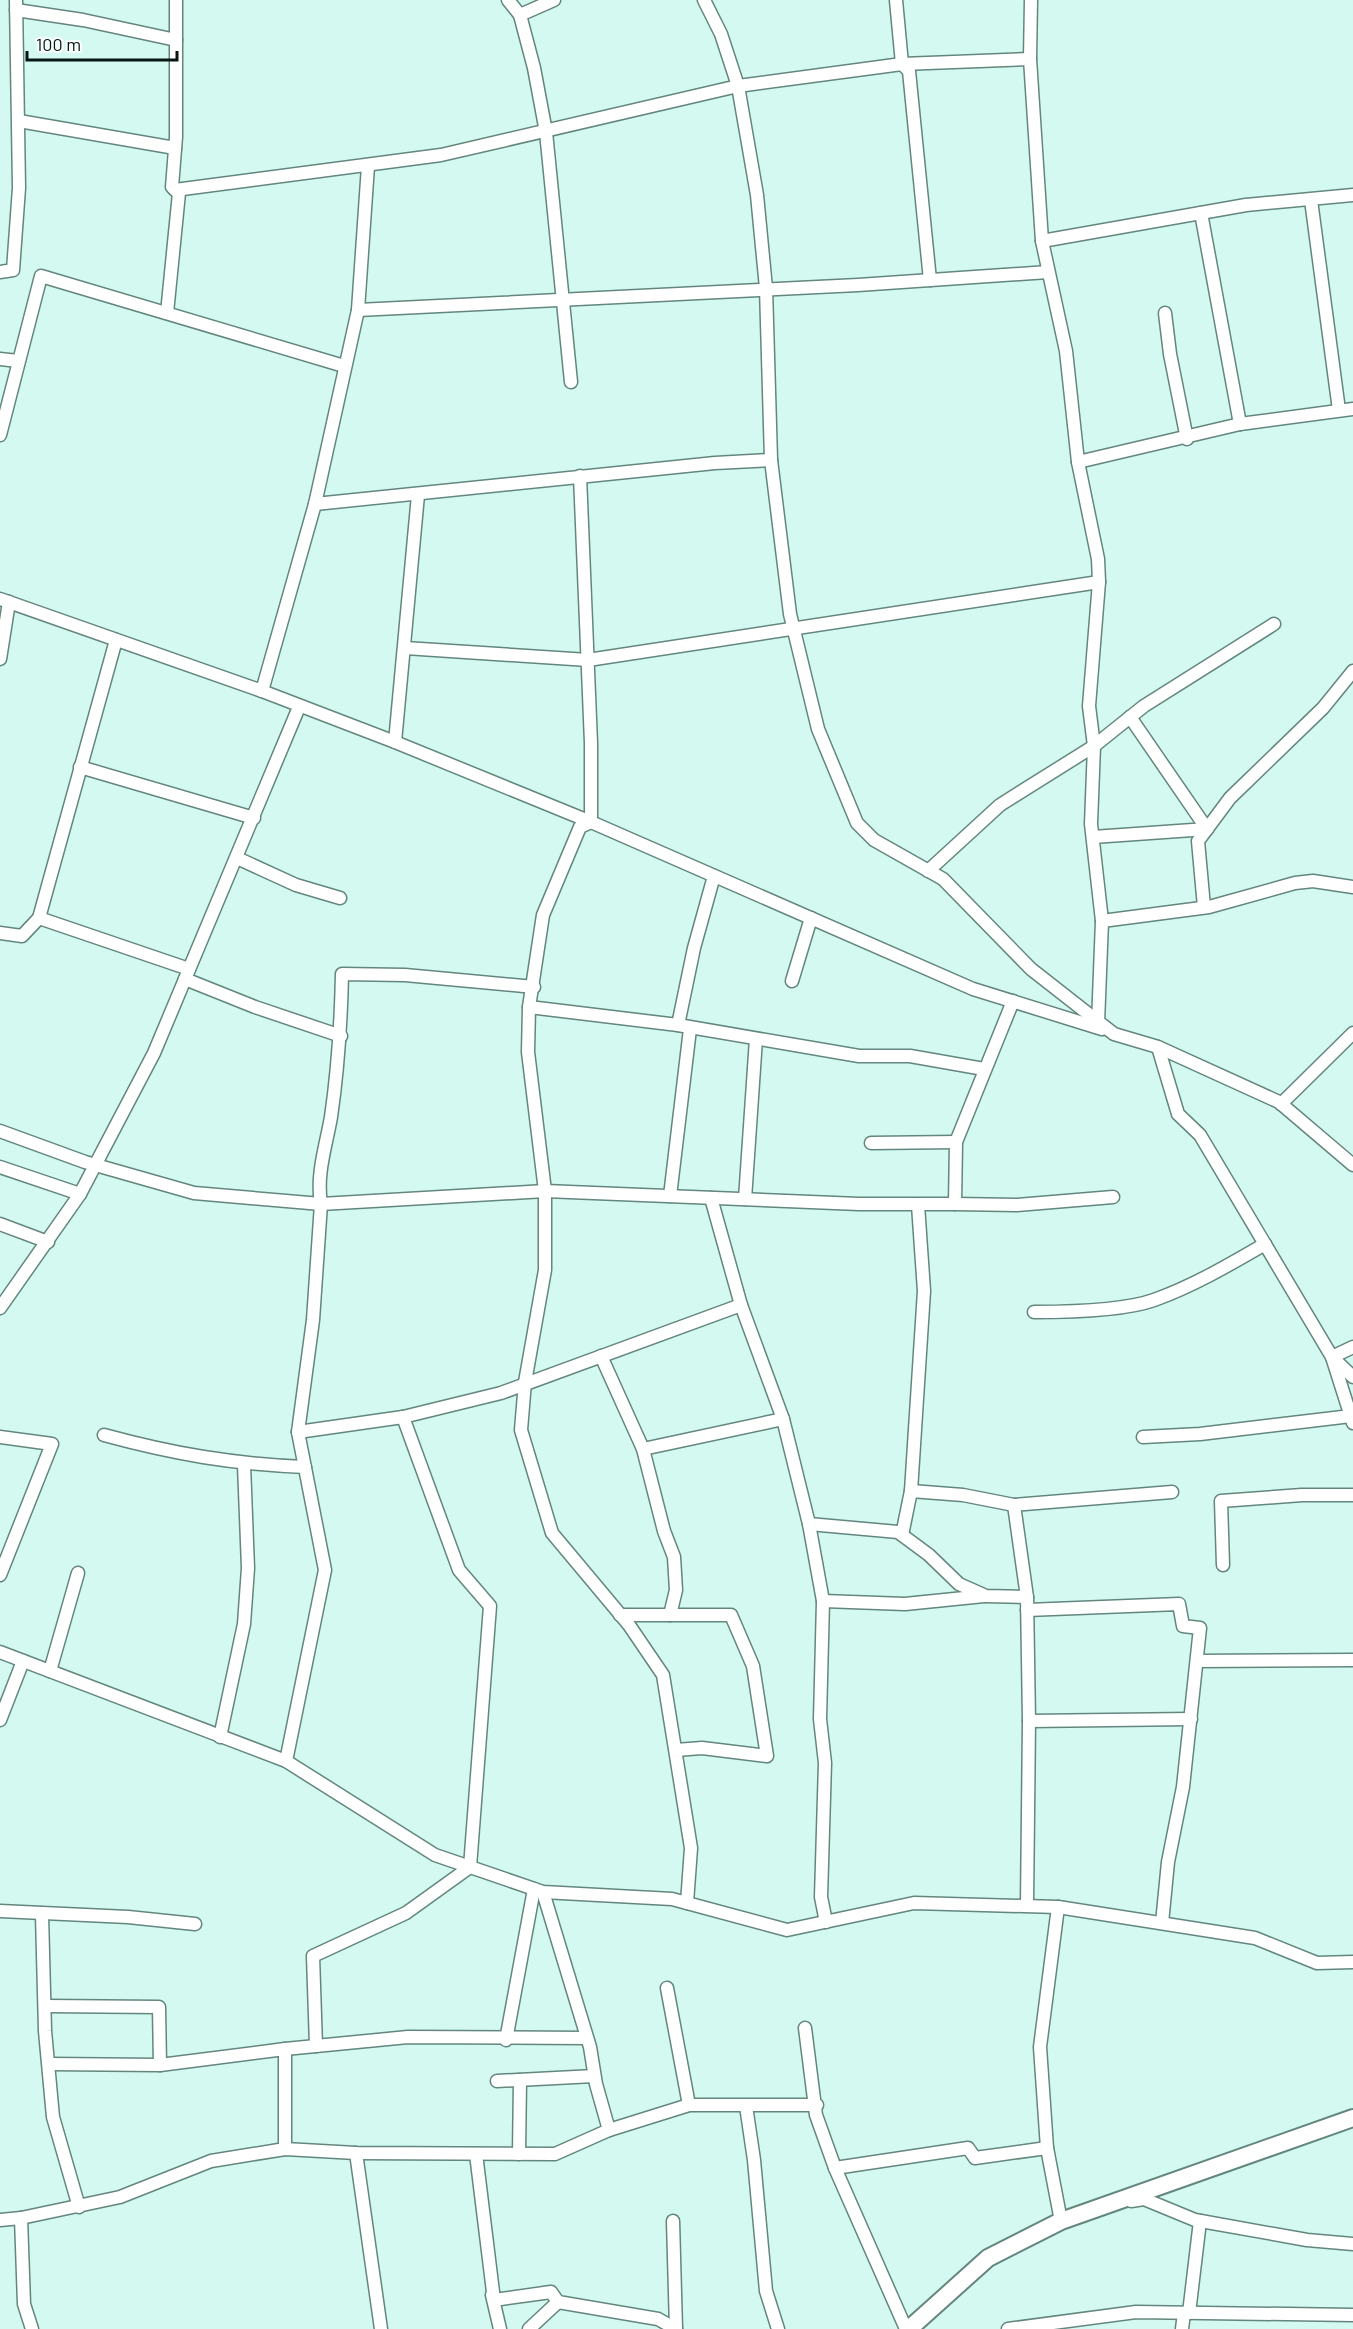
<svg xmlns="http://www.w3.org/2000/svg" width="1353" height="2329" font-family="Barlow,sans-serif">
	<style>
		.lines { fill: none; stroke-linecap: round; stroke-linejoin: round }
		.street-casing { stroke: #63867e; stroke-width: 15 }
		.secondary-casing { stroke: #63867e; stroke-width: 20 }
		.street { stroke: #fff; stroke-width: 12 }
		.secondary { stroke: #fff; stroke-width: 16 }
	</style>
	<rect width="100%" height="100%" fill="#d3f9f1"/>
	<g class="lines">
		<defs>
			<g id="street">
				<path d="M508,0L520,15L534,68L546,132L571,382"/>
				<path d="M704,0L721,34L738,86L757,195L766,288L771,460L790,614L818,729L857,823L874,840L943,879L1031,969L1114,1034L1158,1047L1279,1102L1353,1165"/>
				<path d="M896,0L902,64L909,71L930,280"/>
				<path d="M1031,0L1030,59L1042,241L1066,351L1078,462L1098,559L1099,582L1089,706L1094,746L1091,824L1102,921L1209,907L1295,883L1313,881L1353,887"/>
				<path d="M16,10L83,20L176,40"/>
				<path d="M520,15L554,0"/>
				<path d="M19,121L175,148"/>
				<path d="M175,190L441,155L738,86L902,64L1030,59"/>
				<path d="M1311,200L1339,410"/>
				<path d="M1201,213L1240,424"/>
				<path d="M1042,241L1246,205L1353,195"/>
				<path d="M0,272L13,270L19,188L16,0"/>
				<path d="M358,310L858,285L1048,272"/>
				<path d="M167,313L179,193L172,187L176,137V0"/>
				<path d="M1165,313L1170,354L1187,439"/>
				<path d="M0,359L18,361"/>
				<path d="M0,435L41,276L344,366"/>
				<path d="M1078,462L1240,424L1353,409"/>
				<path d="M580,476L591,743V822L580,827L543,915L529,1007L528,1052L545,1191V1270L525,1382L521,1430L552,1533L629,1625L663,1675L691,1848L687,1903"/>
				<path d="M315,504L715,463L771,460"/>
				<path d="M0,599L262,691L395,742L591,822L973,989L1102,1029"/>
				<path d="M405,648L588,660L1099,582"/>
				<path d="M0,659L9,602"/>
				<path d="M262,691L315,504L358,310L368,166"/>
				<path d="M1130,717L1207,829"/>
				<path d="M395,742L418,495"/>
				<path d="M80,767L254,818"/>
				<path d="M1093,837L1207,829"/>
				<path d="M237,858L296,885L340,898"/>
				<path d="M928,871L1000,805L1094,746L1144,706L1274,624"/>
				<path d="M1204,907L1198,841L1230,798L1323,708L1353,671"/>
				<path d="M39,918L116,640"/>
				<path d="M0,933L22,936L39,918L189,969"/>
				<path d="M185,979L255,1007L341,1036"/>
				<path d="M792,981L811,918"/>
				<path d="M529,1007L678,1025L859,1056H910L984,1069"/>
				<path d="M1098,1023L1102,921"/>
				<path d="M678,1025L694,948L714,876"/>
				<path d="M1158,1047L1178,1114L1200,1135L1332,1357L1353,1423"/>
				<path d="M1281,1104L1353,1033"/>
				<path d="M0,1131L85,1162L194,1193L321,1204L545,1191L859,1204H955L956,1142L1013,1001"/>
				<path d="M871,1143L956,1142"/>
				<path d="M0,1167L80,1194"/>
				<path d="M670,1196L690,1029"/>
				<path d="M711,1198L741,1305L783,1419L809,1524L898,1532L929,1555L959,1584L986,1596L1027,1597L1029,1721L1027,1905"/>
				<path d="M745,1199L756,1039"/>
				<path d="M955,1204L1017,1205L1113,1197"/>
				<path d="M0,1224L48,1242"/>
				<path d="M0,1308L80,1194L154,1053L299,707"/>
				<path d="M1034,1312C1068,1312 1123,1311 1154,1300C1193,1286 1229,1265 1265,1244"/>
				<path d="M1353,1347L1332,1357L1353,1377"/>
				<path d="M601,1356L643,1449L664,1531L674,1557L676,1590L670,1615"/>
				<path d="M298,1432L403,1417L501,1393L741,1305"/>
				<path d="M104,1435C174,1454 232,1464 305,1467"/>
				<path d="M0,1437L52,1444L0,1575"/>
				<path d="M1143,1437L1200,1434L1351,1416"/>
				<path d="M643,1449L783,1419"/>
				<path d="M911,1491L963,1495L1014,1505L1172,1492"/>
				<path d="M1014,1505L1027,1597"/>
				<path d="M809,1524L823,1601L820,1719L825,1763L821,1897L826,1922"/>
				<path d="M902,1535L911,1491L924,1291L918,1205"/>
				<path d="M1223,1565L1221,1501L1302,1495H1353"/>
				<path d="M823,1601L905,1604L984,1596"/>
				<path d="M1027,1610L1179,1604L1183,1626L1200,1628L1183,1787L1168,1862L1162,1923"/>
				<path d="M620,1615H731L753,1666L767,1756L702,1748L676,1750"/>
				<path d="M0,1652L286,1761L435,1855L543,1892L672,1899L787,1930L914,1903L1058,1907L1255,1938L1317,1963L1353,1962"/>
				<path d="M1197,1661L1353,1660"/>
				<path d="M50,1671L78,1573"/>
				<path d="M0,1720L23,1661"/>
				<path d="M1029,1721L1191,1719"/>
				<path d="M220,1737L244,1624L248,1568L244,1465"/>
				<path d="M286,1761L325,1570L298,1432L313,1320L321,1204C316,1174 326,1146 331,1117C338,1069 341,1022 342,974L405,975L534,987"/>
				<path d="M543,1892L590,2047L596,2084L609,2130"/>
				<path d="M1058,1907L1040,2047L1047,2148L1061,2221"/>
				<path d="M0,1911L128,1917L195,1924"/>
				<path d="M42,1915L45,2031L53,2117L79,2207"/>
				<path d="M667,1988L689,2105"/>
				<path d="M47,2006L159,2007L160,2065"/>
				<path d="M805,2028L816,2115L835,2168L906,2329"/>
				<path d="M506,2040L534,1889"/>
				<path d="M316,2046L313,1956L406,1913L470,1867L490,1606L459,1570L403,1417"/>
				<path d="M49,2064L160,2065L285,2049L408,2037L586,2038"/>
				<path d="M497,2081L594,2076"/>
				<path d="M746,2106L754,2160L766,2291L778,2329"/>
				<path d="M285,2149V2049"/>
				<path d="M356,2153L381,2329"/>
				<path d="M476,2154L494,2300L551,2292L558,2302L658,2319L676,2329"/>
				<path d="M519,2154L520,2080"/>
				<path d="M835,2168L968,2148L975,2158L1047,2148"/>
				<path d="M1131,2201L1144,2199L1195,2220L1307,2240L1353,2244"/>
				<path d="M21,2218L24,2304L32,2329"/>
				<path d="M0,2220L21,2218L120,2197L211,2161L285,2149L356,2153L555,2154L609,2130L689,2105H817"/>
				<path d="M673,2221L676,2329"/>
				<path d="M492,2295L500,2329"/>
				<path d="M1189,2313L1200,2221"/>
				<path d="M529,2329L558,2302"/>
				<path d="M1008,2329L1136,2312L1353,2315"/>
				<path d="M1182,2329L1184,2313"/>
			</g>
			<path id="secondary" d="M909,2329L988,2258L1061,2221L1353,2118"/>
		</defs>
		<use href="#street" class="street-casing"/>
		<use href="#secondary" class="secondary-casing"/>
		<use href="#street" class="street"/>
		<use href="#secondary" class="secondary"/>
	</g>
	<path d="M27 51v9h150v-9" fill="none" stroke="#081613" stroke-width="3"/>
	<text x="36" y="51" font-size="18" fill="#081613" stroke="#f8fffd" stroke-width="4.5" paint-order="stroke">100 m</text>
</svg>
